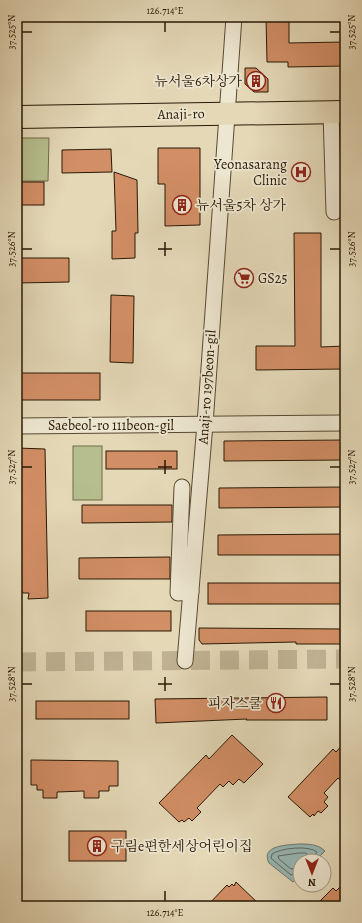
<svg xmlns="http://www.w3.org/2000/svg" width="362" height="923" font-family="Alegreya,'Noto Serif KR',serif">
	<style>
		.green { fill: #b6be8d; stroke: #706c49 }
		.water { fill: #97b8b6; stroke: #6b786f }
		.lines { fill: none; stroke-linecap: round; stroke-linejoin: round }
		.shore { stroke: #60685e; stroke-width: 1 }
		.building { fill: #d28e65; stroke: #291905 }
		.tertiary-tunnel { stroke: #bfb293; stroke-width: 19; stroke-dasharray: 19 10; stroke-linecap: butt }
		.minor-casing { stroke: #584932; stroke-width: 17 }
		.primary-casing { stroke: #291905; stroke-width: 24 }
		.minor { stroke: #ede6d0; stroke-width: 15 }
		.primary { stroke: #e4d8b7; stroke-width: 22 }
		.ticks { fill: none; stroke: #291905; stroke-width: 1.5 }
		.labels { text-anchor: middle; dominant-baseline: central; stroke-width: 3.5; stroke-linejoin: round; paint-order: stroke }
		.poi-label { font-size: 14px; fill: #291905; stroke: #ede6d0; text-anchor: end }
		.street-label { font-size: 14px; fill: #291905; stroke: #ede6d0 }
		.neatline { fill: none; stroke: #291905; stroke-width: 1.5 }
		.ticks-label { font-size: 10px; text-anchor: middle; fill: #291905 }
	</style>
	<rect width="100%" height="100%" fill="#e4d8b7"/>
	<filter id="stains"><feTurbulence type="fractalNoise" baseFrequency=".005" numOctaves="4"/><feColorMatrix values="0 0 0 0 .2 0 0 0 0 .09 0 0 0 0 .02 0 0 0 .5 -.17"/></filter>
	<radialGradient id="worn" r=".72"><stop offset=".6" stop-color="#630" stop-opacity="0"/><stop offset="1" stop-color="#630" stop-opacity=".3"/></radialGradient>
	<g class="green">
		<path d="M17,138H49L48,181H17Z"/>
		<rect x="73" y="446" width="29" height="54"/>
	</g>
	<path class="water" d="M299,844C308,844 318,844 325,851L315,861H300V875L293,882L269,863C260,845 288,845 299,844Z"/>
	<g class="lines">
		<g class="shore">
			<path d="M300,867L291,869L279,859L278,856L299,853H306L308,855L307,861"/>
			<path d="M300,872L291,875L273,860L271,858L272,854C281,848 309,845 317,852L313,858L312,861"/>
		</g>
	</g>
	<g class="building">
		<path d="M266,17H289V43L345,42V66L288,67V62H267Z"/>
		<path d="M245,68H256L268,79V92H254L245,84Z"/>
		<path d="M158,148H200V225L165,226V184H158Z"/>
		<path d="M111,149L112,172L62,173V150Z"/>
		<path d="M114,172L137,180L138,233H135V258L112,259V231H116Z"/>
		<rect x="17" y="182" width="27" height="23"/>
		<path d="M294,233H321V347L345,346V369L256,370V346H295Z"/>
		<path d="M17,258H69V282L17,283Z"/>
		<path d="M111,295L134,296L133,363L110,362Z"/>
		<rect x="17" y="373" width="83" height="27"/>
		<path d="M345,440V460L224,461V441Z"/>
		<path d="M17,448L45,449L48,598L28,599L29,593H23L17,583Z"/>
		<rect x="106" y="451" width="71" height="18"/>
		<path d="M345,487V507L219,508V488Z"/>
		<path d="M82,505H172V522L82,523Z"/>
		<path d="M345,534V555H218V535Z"/>
		<path d="M170,557V579H79V558Z"/>
		<rect x="208" y="583" width="137" height="21"/>
		<rect x="86" y="611" width="85" height="20"/>
		<path d="M199,628L345,629V644H296V642L202,644L199,640Z"/>
		<path d="M327,697V720H246L247,719L156,723L155,699Z"/>
		<rect x="36" y="701" width="93" height="18"/>
		<path d="M232,735L263,764L244,783L239,779L233,785L229,781L223,787L220,784L197,808L201,812L192,821L189,818L184,822L182,820L179,822L159,803L206,755L209,759Z"/>
		<path d="M345,742V785L338,778L324,793L328,797L324,802L328,806L321,813L318,811L314,816L313,814L310,817L288,797L333,749L336,752Z"/>
		<path d="M31,760L118,761V786H109V791H99V798H84V791L57,792V798H43V790H37V785H31Z"/>
		<rect x="69" y="831" width="57" height="30"/>
		<path d="M236,882L261,906H207L227,885L229,887L232,884L234,886Z"/>
		<path d="M345,882V906H315L333,888L336,891Z"/>
	</g>
	<g class="lines">
		<path class="tertiary-tunnel" d="M17,662L345,659"/>
		<defs>
			<g id="minor">
				<path d="M331,112L334,212"/>
				<path d="M17,426L345,423"/>
				<path d="M182,487L178,593L191,592"/>
				<path d="M185,661L205,424L234,17"/>
			</g>
			<path id="primary" d="M17,117L345,112"/>
		</defs>
		<use href="#minor" class="minor-casing"/>
		<use href="#primary" class="primary-casing"/>
		<use href="#minor" class="minor"/>
		<use href="#primary" class="primary"/>
	</g>
	<path class="ticks" d="M165,22V32M22,32H32M330,32H340M165,242V256M22,249H32M158,249H172M330,249H340M165,460V474M22,467H32M158,467H172M330,467H340M165,677V691M22,684H32M158,684H172M330,684H340M165,891V901"/>
	<defs>
		<symbol id="building-ring" viewBox="-11 -11 22 22"><circle r="9.5" fill="#ede6d0" stroke="#8f2418" stroke-width="1.5"/><path d="M-4-6H4V6H1V3H-1V6H-4ZM-2.5-4.3h1.7v1.8h-1.7ZM.8-4.3h1.7v1.8H.8ZM-2.5-1h1.7V.8h-1.7ZM.8-1h1.7V.8H.8Z" fill="#8f2418"/></symbol>
		<symbol id="hospital-ring" viewBox="-11 -11 22 22"><circle r="9.5" fill="#ede6d0" stroke="#8f2418" stroke-width="1.5"/><path d="M-5-5h3v3.5h4V-5h3V5h-3V1.5h-4V5h-3Z" fill="#8f2418"/></symbol>
		<symbol id="supermarket-ring" viewBox="-11 -11 22 22"><circle r="9.5" fill="#ede6d0" stroke="#8f2418" stroke-width="1.5"/><path d="M-6-5.5h2.5l.6 2H6L4.5 2H-2.5L-4.4-4H-6ZM-1.5 3.2a1.3 1.3 0 1 0 .1 0ZM3 3.2a1.3 1.3 0 1 0 .1 0Z" fill="#8f2418"/></symbol>
		<symbol id="restaurant-ring" viewBox="-11 -11 22 22"><circle r="9.5" fill="#ede6d0" stroke="#8f2418" stroke-width="1.5"/><path d="M-5-6h1v4h1v-4h1v4h1v-4h1v5L-1.5 .5V6h-2V.5L-5-1ZM5-6V6H3V1.5H1.5Q1.5-4 5-6Z" fill="#8f2418"/></symbol>
	</defs>
	<g fill-rule="evenodd">
		<use href="#building-ring" x="245" y="70" width="22" height="22"/>
		<use href="#hospital-ring" x="290" y="161" width="22" height="22"/>
		<use href="#building-ring" x="171" y="194" width="22" height="22"/>
		<use href="#supermarket-ring" x="233" y="267" width="22" height="22"/>
		<use href="#restaurant-ring" x="265" y="692" width="22" height="22"/>
		<use href="#building-ring" x="86" y="835" width="22" height="22"/>
	</g>
	<g class="labels">
		<g class="poi-label">
			<text x="242" y="81">뉴서울6차상가</text>
			<text x="287" y="164">Yeonasarang<tspan x="287" dy="16">Clinic</tspan></text>
			<text x="196" y="205" text-anchor="start">뉴서울5차 상가</text>
			<text x="258" y="278" text-anchor="start">GS25</text>
			<text x="262" y="703">피자스쿨</text>
			<text x="111" y="846" text-anchor="start">구림e편한세상어린이집</text>
		</g>
		<g class="street-label">
			<text transform="translate(181 114) rotate(-1)">Anaji-ro</text>
			<text transform="translate(207 387) rotate(-86)">Anaji-ro 197beon-gil</text>
			<text x="111" y="425">Saebeol-ro 111beon-gil</text>
		</g>
	</g>
	<rect width="362" height="923" fill="none" stroke="#e4d8b7" stroke-width="44"/>
	<g transform="translate(312 873) rotate(180)"><circle r="19" fill="#ede6d0" stroke="#9f947f"/>
	<path d="M0-3L7 15L0 10L-7 15Z" fill="#8f2418"/>
	<text y="-6" font-size="11" font-weight="bold" text-anchor="middle" fill="#291905">N</text>
	</g>
	<rect x="22" y="22" width="318" height="879" class="neatline"/>
	<g class="ticks-label">
		<text x="165" y="14">126.714°E</text>
		<text transform="translate(351 32) rotate(-90)" y="4">37.525°N</text>
		<text transform="translate(11 32) rotate(-90)" y="4">37.525°N</text>
		<text transform="translate(351 249) rotate(-90)" y="4">37.526°N</text>
		<text transform="translate(11 249) rotate(-90)" y="4">37.526°N</text>
		<text transform="translate(11 467) rotate(-90)" y="4">37.527°N</text>
		<text transform="translate(351 467) rotate(-90)" y="4">37.527°N</text>
		<text transform="translate(11 684) rotate(-90)" y="4">37.528°N</text>
		<text transform="translate(351 684) rotate(-90)" y="4">37.528°N</text>
		<text x="165" y="916">126.714°E</text>
	</g>
	<rect width="100%" height="100%" filter="url(#stains)"/>
	<rect width="100%" height="100%" fill="url(#worn)"/>
</svg>
